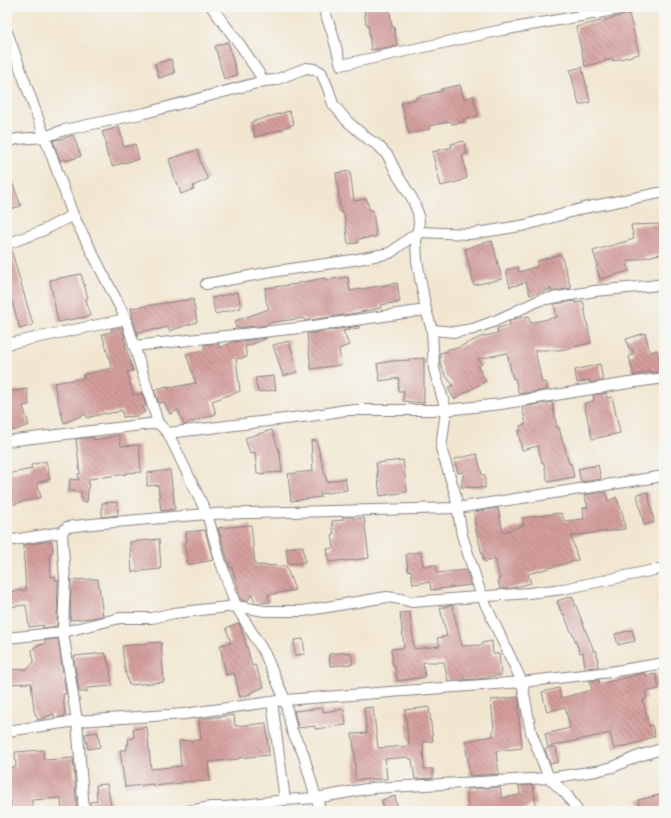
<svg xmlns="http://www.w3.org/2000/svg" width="671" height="818" font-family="Sriracha,sans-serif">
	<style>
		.building { fill: url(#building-back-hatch) }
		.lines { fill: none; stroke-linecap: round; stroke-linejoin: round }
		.street-casing { stroke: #8a8486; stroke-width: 12 }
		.street { stroke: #fff; stroke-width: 10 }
	</style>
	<defs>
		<pattern id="building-back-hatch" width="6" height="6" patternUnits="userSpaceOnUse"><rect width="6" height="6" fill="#d49f9d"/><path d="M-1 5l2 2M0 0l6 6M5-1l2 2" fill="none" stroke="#ac8181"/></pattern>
	</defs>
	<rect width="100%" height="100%" fill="#f6f6f2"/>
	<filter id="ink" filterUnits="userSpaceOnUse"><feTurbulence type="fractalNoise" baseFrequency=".025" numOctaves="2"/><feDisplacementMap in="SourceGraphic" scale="8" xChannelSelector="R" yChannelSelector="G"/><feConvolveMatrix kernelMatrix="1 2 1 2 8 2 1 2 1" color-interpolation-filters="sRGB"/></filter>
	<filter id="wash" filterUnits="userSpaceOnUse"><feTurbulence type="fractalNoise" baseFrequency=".012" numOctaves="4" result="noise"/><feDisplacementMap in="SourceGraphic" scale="16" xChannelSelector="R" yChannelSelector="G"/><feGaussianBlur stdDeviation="0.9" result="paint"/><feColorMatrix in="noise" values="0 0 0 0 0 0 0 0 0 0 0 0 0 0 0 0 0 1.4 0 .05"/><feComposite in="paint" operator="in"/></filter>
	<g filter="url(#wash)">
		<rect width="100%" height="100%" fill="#f1e6d0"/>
		<g id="blocks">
			<g class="building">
				<path d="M377,7H389L392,27H394L397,46L371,50L368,24H366L364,9Z"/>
				<path d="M629,14L639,54L613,61V59L585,66L576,27Z"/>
				<path d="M228,42L237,75L224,79L215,46Z"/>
				<path d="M171,59L175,73L159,78L155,64Z"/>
				<path d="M582,67L590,102L579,105L570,70Z"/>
				<path d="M460,85L464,99L473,96L478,116L463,119L464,122L452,124L451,121L429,126L430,129L409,134L401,103L416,99V97L442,91L441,89Z"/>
				<path d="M289,111L294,124L283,128L284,129L255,137L251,122Z"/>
				<path d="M119,127L124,147L135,144L139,159L112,166L110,158H108L105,145L107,144L102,132Z"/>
				<path d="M73,135L81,156L66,161L65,159L60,161L53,141L58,139V140Z"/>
				<path d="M464,141L467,154L462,155L467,178L461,180V181L441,186L432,152L452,147L451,144Z"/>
				<path d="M197,150L201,164L208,179L193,186L194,189L181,194L177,182L176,183L169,159Z"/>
				<path d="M7,171H8L21,206L7,210Z"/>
				<path d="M350,171L354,201L367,199L369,210H373L376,237L358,239V243L348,244L344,213H341L336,173Z"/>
				<path d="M661,224L662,239H664V253L626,262L629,271L600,279L596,266H598L593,251L634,239L631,225Z"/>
				<path d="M492,241L502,279L474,285L465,249L479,244Z"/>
				<path d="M11,249L33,325L20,329L12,302L7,303V250Z"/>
				<path d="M561,254L571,288L552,292L551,289L530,295L526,282L510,287L506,270L518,267L519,272L538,266L537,261Z"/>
				<path d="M81,274L88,298L86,299L90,316L58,322L50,280Z"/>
				<path d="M348,277L350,291L397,283L400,302L380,305L381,308L356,313L305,321L304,318L268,323L269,325L236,328L235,321L269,309L266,301L265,288L298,284V283L325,278V280Z"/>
				<path d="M238,292L241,308L215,314L212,298Z"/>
				<path d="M193,299L197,322L169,331L168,327L160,329L137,332L138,335L133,319L131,308Z"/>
				<path d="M575,301V303L583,301L591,343L560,350H535L542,383L546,382L547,390L519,394L515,378L513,379L507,353L478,359L482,364L478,367L486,381L454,399L448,388L453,385L445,375L440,363V353L448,351V349L457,348L481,337L498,333L497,328L510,325L509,322L514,319L529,316L530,323L557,317L554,304Z"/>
				<path d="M359,326V328L343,331L349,345L339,349L341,365L311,369L307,334Z"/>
				<path d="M122,327L125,338H123L126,344H125L133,371L127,372L133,395L142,393L146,406L142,407L145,412L137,416L123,417L122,410L115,413V412L106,414V413L87,418L86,414L64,423L59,406L54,383L84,378L83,375L112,368L102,334L112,332L111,329Z"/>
				<path d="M645,333L650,352L657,350L663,372L652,373L651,371L634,376L629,356L633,355V349H629L626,339Z"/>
				<path d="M267,338L245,347L247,357L236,359L240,391L212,401L216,414L192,422V421L184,425L178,410L170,414L164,402L159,403L154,390L167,386L168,388L196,383L186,354L205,350L204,345L218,343L220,348L233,342Z"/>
				<path d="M289,341L297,372L283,376L273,345Z"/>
				<path d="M424,358V403L403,401L404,391H398L399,378L380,381L377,364L392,361L410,360V359Z"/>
				<path d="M600,364L603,381L590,383L589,380L577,383L575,370Z"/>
				<path d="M274,376L276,390L258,392L255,378Z"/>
				<path d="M27,389L29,405L23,406L29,425L13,431V430L7,432V392Z"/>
				<path d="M606,393L607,398L612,397L620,433L592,439L584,403L594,401L593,395Z"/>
				<path d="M552,402L557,428L559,427L563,444H564L569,464L571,463L574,477L548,482L544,463H542L538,446L522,450L518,431H521L520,426L526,424L522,407Z"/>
				<path d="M272,430L280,454L282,472L257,474L255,452L250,454L245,438Z"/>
				<path d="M119,435L121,446L139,445L141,472L126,473V474L89,479L87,502H82L81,492L69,491L70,479L79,480L78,474H80L76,439L93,437L94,440Z"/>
				<path d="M316,440L327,482L345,478L347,490L320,494L321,497L291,501L288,474L313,471L311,441Z"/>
				<path d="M477,454L482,475H485V488L461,487L464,472L458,473L454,459Z"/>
				<path d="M403,460L407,492L380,496L376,463Z"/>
				<path d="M46,461L50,479L37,483L41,497L7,506V474L32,469L31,465Z"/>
				<path d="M598,465L601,479L581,482L578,469Z"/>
				<path d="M170,470L175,509L161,511L158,485L147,486V473Z"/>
				<path d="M606,492L608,501L616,497L623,515L625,529L571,536L578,560L528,574L531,583L512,588L500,589L498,579H500L495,559L484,562L475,526L474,512L498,508L503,532L524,525L522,518L560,513V514H562L564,521L584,519L583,508L588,507L584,495Z"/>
				<path d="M648,492L654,522L644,525L637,494Z"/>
				<path d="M117,502L118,515L102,517V503Z"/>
				<path d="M343,517H353L354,519L364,518L369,558L345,561V560L329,562L327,549L334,548L332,535H334L332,521L343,520Z"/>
				<path d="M251,525L255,565L286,566L295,590L268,595L270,602L255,603L252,594L247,601L241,600L232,567L230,568L218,528Z"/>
				<path d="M205,530L213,560L188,565L184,543L187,542L186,532Z"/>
				<path d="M159,539L161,569L132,572L130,542Z"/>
				<path d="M52,541L53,553H50L51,577L55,576V580H58L57,626L43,628V625L29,627L26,605L7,607V592L26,590L23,545Z"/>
				<path d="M303,546L305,562L288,564L286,548Z"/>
				<path d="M421,552L423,566L436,565L437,573L466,570L471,585L431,590L430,582L413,584L411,570L408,571L406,554Z"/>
				<path d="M93,579H98L103,616L91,618L70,620L71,580Z"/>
				<path d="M572,596L594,651H597L598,667L585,668L583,652L580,653L572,632H571L564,614H562L557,601Z"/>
				<path d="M452,605L462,646L482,645V643L492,641L493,654H499L501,675L489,677V678L448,681L444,662H423L425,677L397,681L395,665L393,666L391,649L404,648L400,613L410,612L414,649L440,646L437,638L447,636L440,608Z"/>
				<path d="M239,623L247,647L252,666L255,665L264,687L250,693L251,694L240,697L234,673L226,675L220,645L231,643L226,628Z"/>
				<path d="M632,630L635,641L618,645L615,634Z"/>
				<path d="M58,639L66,694H63L65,716L54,718V714L38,720L34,710L31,683L7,684V670L28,669L34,662L32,650L36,646L45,644V640Z"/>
				<path d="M303,639L305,654L295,655L294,640Z"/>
				<path d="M161,642L164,682L129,685L125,670L122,646Z"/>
				<path d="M351,652L353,664L330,666L329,654Z"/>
				<path d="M105,653L110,668L112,686L87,688V692H79L74,657L75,656Z"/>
				<path d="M645,673L646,676L656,674L659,689L645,692L647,699L643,700L649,726L652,725L655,736L640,742L614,749L610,733L548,747L545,734L570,728L565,707L547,712L542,692L559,688L561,698L592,690V689L589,681L599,680V684Z"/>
				<path d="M518,697L520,706L518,707L522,748L496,751L499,774L470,776L465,741L493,736V730H494L491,700Z"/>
				<path d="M373,707L378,748L409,746L405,710L429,707L433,741L423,742L424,769H433V778L415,779L412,759H409V757L385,759L387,779L355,780V756L352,734L367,733L364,708Z"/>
				<path d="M323,708V712L344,709L346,725L315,729V726L298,728L294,711Z"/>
				<path d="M234,715L235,726L266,723L269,755L238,758L239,759L208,762L210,781L182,782V783L153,786V784L125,787L120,750H127V744H129L128,739L134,738L133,729L147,727L151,769L181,766L179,741L201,740L199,719Z"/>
				<path d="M98,732L100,747L88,749L85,734Z"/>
				<path d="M556,747L558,762L550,764L545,749Z"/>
				<path d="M43,750L44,760L73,758L77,811H62L61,798L32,800L33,811H11V800H7V768L16,767L15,752Z"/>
				<path d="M107,784L112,811H90V802L97,801L96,785Z"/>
				<path d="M533,785L536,805L528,806V809L517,810V811H468L467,789L500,787L502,798L520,795L519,786Z"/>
				<path d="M664,794V811H641L638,800Z"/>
				<path d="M395,796L398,811H384L382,800Z"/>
			</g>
		</g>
	</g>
	<g filter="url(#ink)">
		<use href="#blocks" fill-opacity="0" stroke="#8a8486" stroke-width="1"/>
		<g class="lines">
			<defs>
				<g id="street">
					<path d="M215,7L213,9L241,46L264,81L275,80L306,68L314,69L321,72L328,88L333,104L347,121L368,139L379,146L388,156L398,176L412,198L418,213L419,222L418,232L416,241L417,261L426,310L432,330L434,369L446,410L441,448L455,493L462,535L482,597L522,682L531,732L549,778L567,795L576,808L577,811"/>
					<path d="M323,7L332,32L341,65L502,30L631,7"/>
					<path d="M7,32L73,215L126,319L158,423L168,433L207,514L221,563L236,606L265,654L285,700L292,731L303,753L316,798L321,811"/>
					<path d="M7,142L17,139L45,137L64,130L145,113L264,81"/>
					<path d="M7,244L42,231L73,215"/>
					<path d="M206,284L277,271L353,260L390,253L418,232L470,234L496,230L526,225L584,208L664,192"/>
					<path d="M432,330L455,332L473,329L495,321L540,300L595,291L649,286L664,284"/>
					<path d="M7,344L126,319"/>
					<path d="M134,346L299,328L426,310"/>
					<path d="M168,433L310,416L346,410H446L501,404L622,384L664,378"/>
					<path d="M7,441L158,423"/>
					<path d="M62,532L65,579L63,632L77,721L84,811"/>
					<path d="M7,541L62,532L67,527L92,524L207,514L457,508L664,476"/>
					<path d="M7,638L63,632L120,618H152L174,613L236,606L265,611H303L387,597L401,599L412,602L529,593L563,589L664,568"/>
					<path d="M272,702L285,800"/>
					<path d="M7,731L77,721L184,714L285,700L522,682L610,672L664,663"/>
					<path d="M189,811L211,807H226L285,800L316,798L372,788L549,778L596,771L613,767L636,757L664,748"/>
				</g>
			</defs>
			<use href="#street" class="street-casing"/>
			<use href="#street" class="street"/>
		</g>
	</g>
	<rect width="671" height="818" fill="none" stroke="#f6f6f2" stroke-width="24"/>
</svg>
